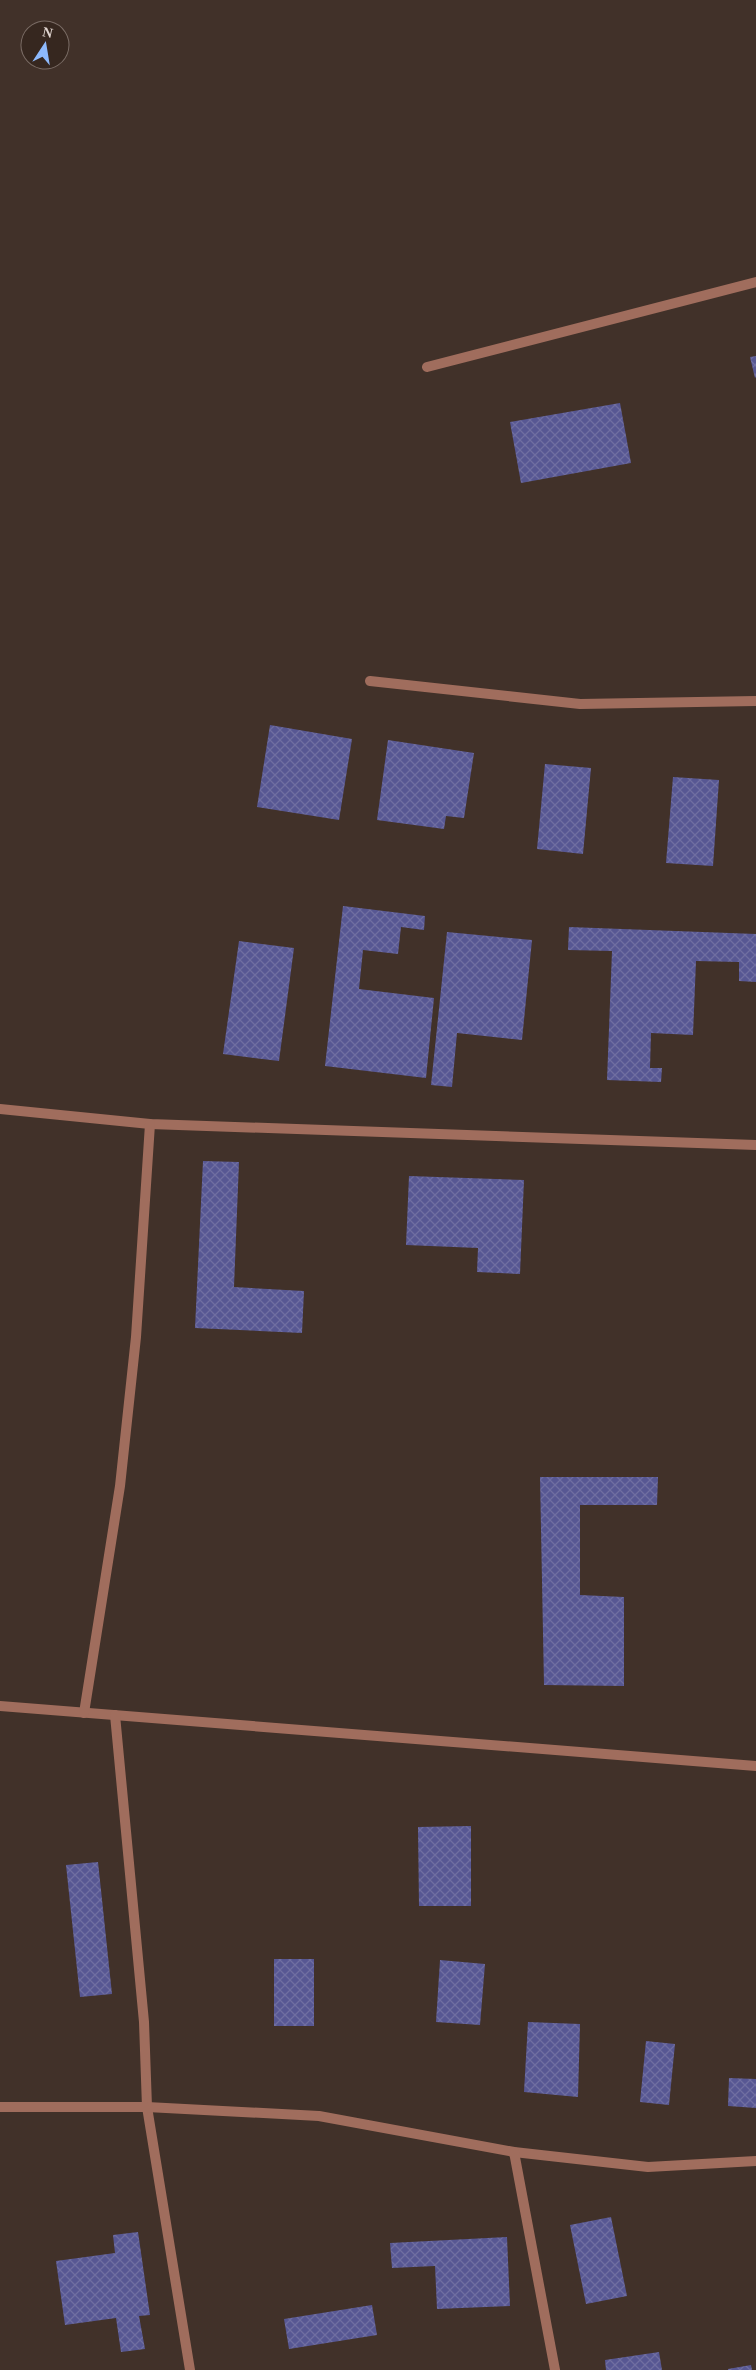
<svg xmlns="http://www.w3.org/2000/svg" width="756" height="2370" font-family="'Times New Roman',serif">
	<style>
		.building { fill: url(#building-cross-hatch) }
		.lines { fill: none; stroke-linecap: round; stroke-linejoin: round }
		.street { stroke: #a06d5d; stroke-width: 10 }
	</style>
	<defs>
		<pattern id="building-cross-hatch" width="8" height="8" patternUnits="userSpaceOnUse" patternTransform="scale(1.25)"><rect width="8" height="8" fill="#575793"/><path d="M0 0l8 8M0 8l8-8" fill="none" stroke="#6f6ea1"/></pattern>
	</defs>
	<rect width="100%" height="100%" fill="#413129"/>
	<g class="building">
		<path d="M756,356V377L755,378L750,357Z"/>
		<path d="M620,403L631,463L521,483L510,422Z"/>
		<path d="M270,725L352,739L339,820L257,807Z"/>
		<path d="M388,740L474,753L464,818L446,816L444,829L377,820Z"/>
		<path d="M545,764L591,768L583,854L537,849Z"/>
		<path d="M673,777L719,780L713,866L666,863Z"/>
		<path d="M343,906L425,916L424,930L401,927L398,954L363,950L359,989L434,998L426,1078L325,1066Z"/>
		<path d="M569,927L756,934V982L739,981V962L696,961L693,1035L651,1033L650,1068H662L661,1082L607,1080L612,951L568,950Z"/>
		<path d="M447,932L532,940L522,1040L457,1033L452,1087L431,1085Z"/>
		<path d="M239,941L294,948L279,1061L223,1054Z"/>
		<path d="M203,1161L239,1162L234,1287L304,1291L302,1333L195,1328Z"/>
		<path d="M409,1176L524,1180L520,1274L477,1272L478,1248L406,1245Z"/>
		<path d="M540,1477H658L657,1505H580V1595L624,1597V1686L544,1685Z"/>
		<path d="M471,1826V1906H419L418,1827Z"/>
		<path d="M98,1862L112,1994L80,1997L66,1865Z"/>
		<rect x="274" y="1959" width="40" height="67"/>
		<path d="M440,1960L485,1964L480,2025L436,2022Z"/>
		<path d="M528,2022L580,2024L578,2097L524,2092Z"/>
		<path d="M646,2041L675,2044L669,2105L640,2102Z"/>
		<path d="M729,2078L756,2079V2108L728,2106Z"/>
		<path d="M611,2217L627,2296L586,2304L570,2225Z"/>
		<path d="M138,2232L150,2315L139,2316L145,2349L121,2352L116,2318L65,2325L56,2261L115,2253L113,2235Z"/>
		<path d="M507,2237L510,2306L437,2309L435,2266L392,2268L390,2243Z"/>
		<path d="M372,2305L377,2335L289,2349L284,2319Z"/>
		<path d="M659,2352L662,2370H606L605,2360Z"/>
		<path d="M751,2365L752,2370H728V2369Z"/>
	</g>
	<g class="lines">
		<g class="street">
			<path d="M427,367L756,282"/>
			<path d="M370,681L580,704L756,701"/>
			<path d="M0,1109L150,1124L756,1145"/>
			<path d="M0,1706L756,1766"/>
			<path d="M84,1713L120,1486L136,1337L150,1124"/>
			<path d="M115,1715L144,2022L147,2107L190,2370"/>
			<path d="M0,2107H147L319,2116L514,2152L648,2167L756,2161"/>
			<path d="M514,2152L555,2370"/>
		</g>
	</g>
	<g transform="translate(45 45) rotate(12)"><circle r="24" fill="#36271f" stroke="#7a6c65"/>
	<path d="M0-4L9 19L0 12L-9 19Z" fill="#8db9fc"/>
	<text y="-8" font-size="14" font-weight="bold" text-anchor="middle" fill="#dfd4cf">N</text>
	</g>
</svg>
